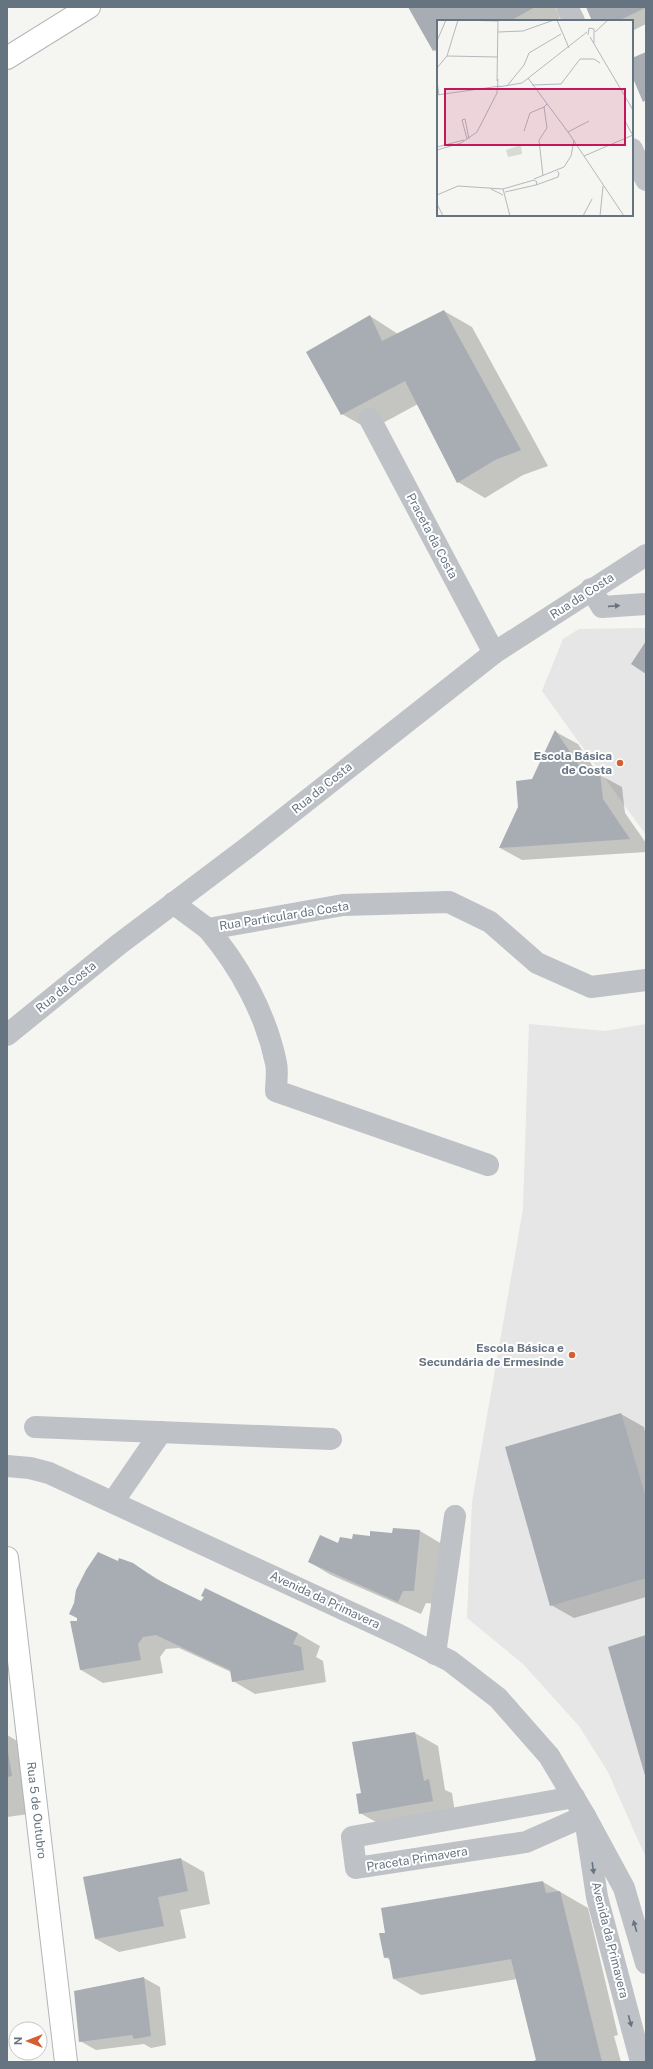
<svg xmlns="http://www.w3.org/2000/svg" width="653" height="2069" font-family="'Public Sans',sans-serif">
	<style>
		.built { fill: #e5e6e5 }
		.shadow { fill: #0003 }
		.building { fill: #a7adb3 }
		.lines { fill: none; stroke-linecap: round; stroke-linejoin: round }
		.major-casing { stroke: #b2b5b9; stroke-width: 24 }
		.minor { stroke: #bec1c5; stroke-width: 22 }
		.major { stroke: #fff; stroke-width: 22 }
		.oneway { fill: #667380 }
		.poi-dot { fill: #d55f31; stroke: #fff; stroke-width: 1.5 }
		.labels { text-anchor: middle; dominant-baseline: central; stroke-width: 4; stroke-linejoin: round; paint-order: stroke }
		.street-label { font-size: 12px; fill: #667380; stroke: #fff }
		.poi-label { font-size: 12px; font-weight: bold; fill: #667380; stroke: #fff; text-anchor: end }
		.inset-road { fill: none; stroke: #b3b9bd; stroke-width: 1 }
		.view { fill: #c2185b; fill-opacity: 0.15; stroke: #c2185b; stroke-width: 2 }
		.inset-edge { fill: none; stroke: #667380; stroke-width: 2 }
	</style>
	<rect width="100%" height="100%" fill="#f5f5f1"/>
	<g class="built">
		<path d="M646,628V835L542,691L563,639L579,629Z"/>
		<path d="M529,1024L605,1031L646,1024V1858L608,1772L579,1726L523,1664L467,1618L472,1502L523,1209Z"/>
	</g>
	<g class="shadow">
		<path d="M409,7H555L560,18L555,21H438V53L434,50Z"/>
		<path d="M587,7H646V24L632,31V21H593Z"/>
		<path d="M444,311L472,327L548,466L523,475L485,498L458,482L418,404L370,430L342,414L370,316L398,334Z"/>
		<path d="M556,732L578,744L598,774L622,787L625,813L646,843V852L522,860L500,848Z"/>
		<path d="M621,1414L644,1427L646,1436V1597L574,1618L551,1605Z"/>
		<path d="M394,1529L420,1531L442,1544L436,1604L426,1603L421,1614L331,1575L309,1562L338,1545L353,1540L393,1534Z"/>
		<path d="M118,1563L133,1564L169,1586L202,1602L297,1633L320,1646L316,1657L323,1661L326,1682L255,1694L233,1681L231,1672L179,1648L166,1649L160,1657L163,1673L103,1683L81,1670L79,1621Z"/>
		<path d="M415,1733L438,1746L445,1790L452,1793L455,1813L383,1826L360,1813L362,1793Z"/>
		<path d="M7,1735L40,1754L46,1795L41,1796L43,1812L7,1817Z"/>
		<path d="M181,1859L204,1872L210,1904L180,1910L186,1938L119,1952L96,1939L84,1878Z"/>
		<path d="M543,1882L588,1908L618,2035L614,2036L621,2062H533L537,2061L517,1979L421,1995L394,1979L390,1960L385,1957L386,1934Z"/>
		<path d="M144,1978L160,1987L166,2045L151,2048L144,2044L96,2050L80,2041L75,1992Z"/>
	</g>
	<g class="building">
		<path d="M408,7H535L510,21H438V48L433,51Z"/>
		<path d="M586,7H644L645,8L618,21H592Z"/>
		<path d="M646,52V100L643,102L632,76V58Z"/>
		<path d="M444,310L521,450L495,460L457,483L405,381L341,415L306,352L370,315L382,341Z"/>
		<path d="M646,641V674L631,664Z"/>
		<path d="M555,730L586,775L600,773L603,799L630,839L499,848L518,807L516,781L532,779Z"/>
		<path d="M621,1413L646,1498V1578L550,1606L505,1447Z"/>
		<path d="M393,1528L420,1530L414,1591H403L398,1602L308,1562L320,1535L338,1543L340,1537L352,1539L353,1534L370,1536V1531L392,1533Z"/>
		<path d="M98,1552L118,1561L119,1558L133,1563L156,1579L201,1601L204,1597L201,1596L205,1588L298,1633L293,1644L301,1647L304,1670L232,1682L230,1670L156,1635L143,1637L138,1644L141,1660L80,1670L70,1621H77V1618L69,1614L74,1603L76,1590L86,1570Z"/>
		<path d="M646,1635V1779L608,1647Z"/>
		<path d="M415,1732L424,1781L429,1779L433,1801L359,1814L356,1794L361,1793L352,1742Z"/>
		<path d="M7,1746L12,1776L7,1777Z"/>
		<path d="M181,1858L188,1891L158,1897L164,1926L95,1939L83,1877Z"/>
		<path d="M543,1881L546,1893L560,1891L602,2062H531L536,2060L511,1959L393,1979L389,1957L384,1958L379,1933H385L381,1908Z"/>
		<path d="M144,1977L151,2036L134,2039L132,2035L79,2042L74,1991Z"/>
	</g>
	<g class="lines">
		<defs>
			<g id="major">
				<path d="M7,58L89,7"/>
				<path id="s1" d="M7,1558L66,2062"/>
			</g>
		</defs>
		<use href="#major" class="major-casing"/>
		<g class="minor">
			<path d="M567,7L574,21"/>
			<path d="M632,149L646,180"/>
			<path d="M370,419L494,653"/>
			<path d="M591,589L602,607L646,604"/>
			<path d="M173,903L208,929L343,905L449,902L490,922L537,963L591,987L646,980"/>
			<path d="M208,929C240,967 266,1014 276,1063C278,1071 276,1082 276,1091L488,1165"/>
			<path d="M7,1035L118,945L248,847L494,653L646,555"/>
			<path d="M35,1427L331,1439"/>
			<path d="M7,1466L30,1468L49,1473L399,1635L450,1661L498,1698L549,1756L585,1816L624,1888L646,1963"/>
			<path d="M113,1502L161,1432"/>
			<path d="M435,1654L455,1516"/>
			<path d="M574,1797L352,1837L356,1868L526,1842L585,1816"/>
			<path d="M587,1831L597,1897L641,2062"/>
		</g>
		<use href="#major" class="major"/>
	</g>
	<defs><path id="oneway-solid" d="M-6-.8H1V-3.2L6.5 0L1 3.2V.8H-6Z"/></defs>
	<g class="oneway">
		<use href="#oneway-solid" transform="translate(614 606) rotate(-4)"/>
		<use href="#oneway-solid" transform="translate(593 1868) rotate(82)"/>
		<use href="#oneway-solid" transform="translate(635 1926) rotate(-106)"/>
		<use href="#oneway-solid" transform="translate(630 2021) rotate(75)"/>
	</g>
	<g class="poi-dot">
		<circle cx="620" cy="763" r="4"/>
		<circle cx="572" cy="1355" r="4"/>
	</g>
	<g class="labels">
		<g class="street-label">
			<text transform="translate(432 536) rotate(62)">Praceta da Costa</text>
			<text transform="translate(582 596) rotate(-33)">Rua da Costa</text>
			<text transform="translate(322 788) rotate(-39)">Rua da Costa</text>
			<text transform="translate(284 916) rotate(-9)">Rua Particular da Costa</text>
			<text transform="translate(66 987) rotate(-39)">Rua da Costa</text>
			<text transform="translate(325 1600) rotate(25)">Avenida da Primavera</text>
			<text stroke="none"><textPath href="#s1" startOffset="254">Rua 5 de Outubro</textPath></text>
			<text transform="translate(417 1859) rotate(-9)">Praceta Primavera</text>
			<text transform="translate(610 1940) rotate(76)">Avenida da Primavera</text>
		</g>
		<g class="poi-label">
			<text x="612" y="756">Escola Básica<tspan x="612" dy="14">de Costa</tspan></text>
			<text x="564" y="1348">Escola Básica e<tspan x="564" dy="14">Secundária de Ermesinde</tspan></text>
		</g>
	</g>
	<g transform="translate(437 20)">
		<rect width="196" height="196" fill="#f5f5f1"/>
		<path d="M84,125L85,134L71,137L69,130Z" fill="#d6dbd3"/>
		<path class="inset-road" d="M21,0L61,1M120,0L132,28M61,12L86,11L117,0M158,12L171,0M151,15L152,8L157,9V23M153,17L196,90M0,21L9,0M10,36L61,37M0,48L10,36L21,0M91,58L131,112L187,196M0,61L2,75M60,61L61,0M95,65L124,64L143,39H157L163,43M70,66L87,45L92,33L124,14M61,67L85,63L150,12M0,75L63,66M188,101L195,114M87,111L93,93L107,87M131,112L152,101M30,119L25,100L28,99L32,119M0,127L27,120M0,130L24,123L40,112L60,73L61,59M147,136L196,115M106,156L102,120L110,108L107,87L110,84M97,159L127,147L134,136L137,120M99,165L121,157L122,153L120,151M54,169L66,175M66,169L97,160L100,162L99,165L68,172M0,175L21,166L66,169L73,196M0,184L6,196M146,196L155,179M163,196L166,166"/>
		<path class="view" d="M8,69H188V125H8Z"/>
		<rect width="196" height="196" class="inset-edge"/>
	</g>
	<rect width="653" height="2069" fill="none" stroke="#667380" stroke-width="16"/>
	<g transform="translate(28 2041) rotate(270)"><circle r="19" fill="#ffffff" stroke="#c2c7cc"/>
	<path d="M0-3L7 15L0 10L-7 15Z" fill="#d55f31"/>
	<text y="-6" font-size="11" font-weight="bold" text-anchor="middle" fill="#667380">N</text>
	</g>
</svg>
